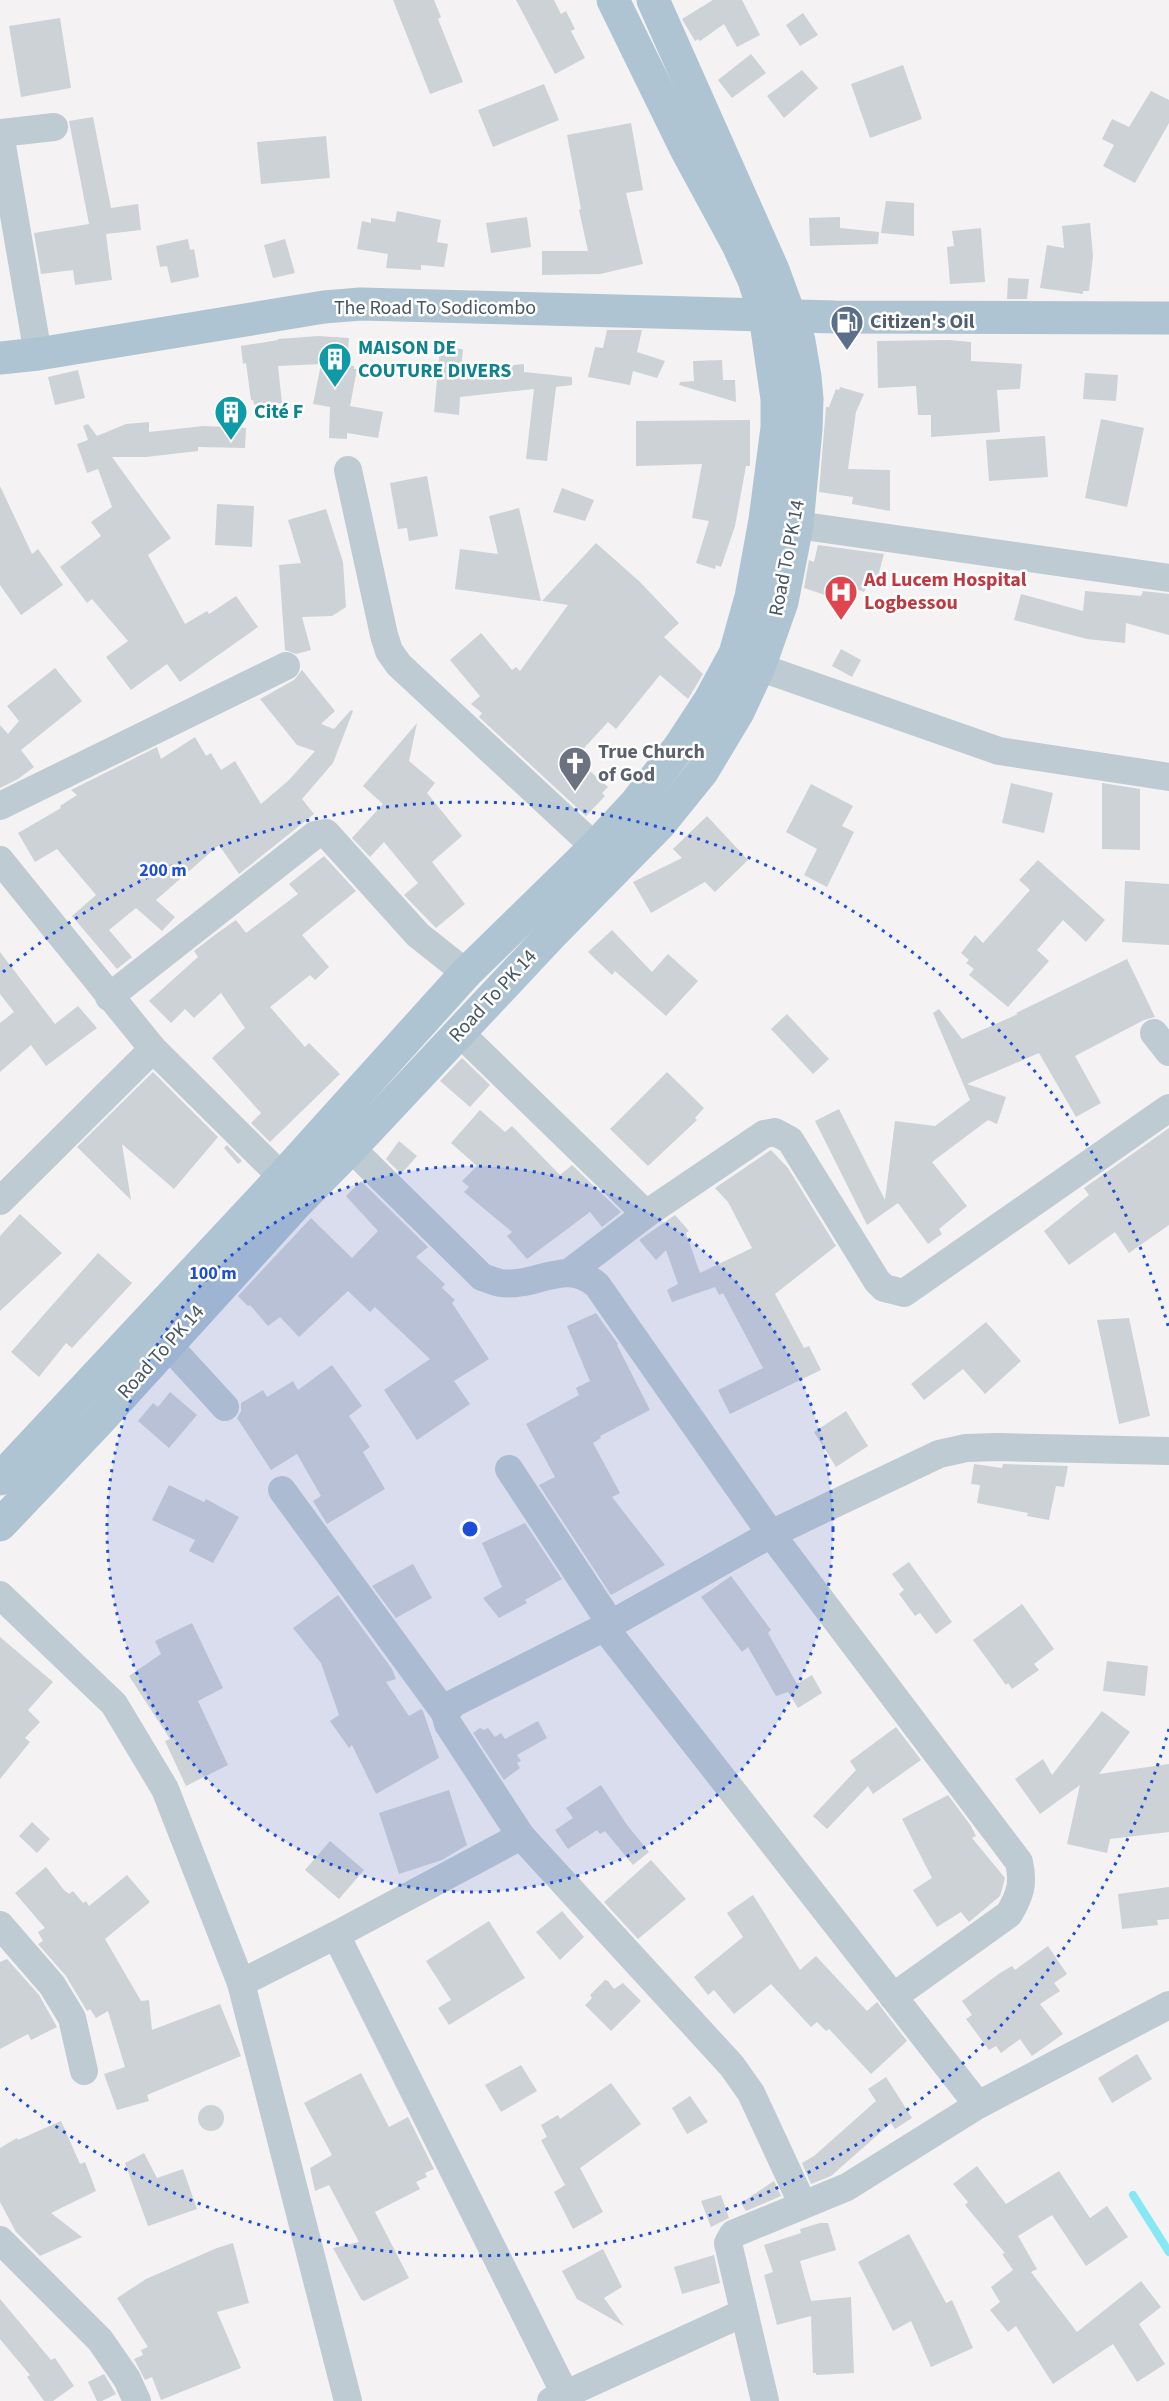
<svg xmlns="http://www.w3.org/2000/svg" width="1169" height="2401" font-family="'Source Sans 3',sans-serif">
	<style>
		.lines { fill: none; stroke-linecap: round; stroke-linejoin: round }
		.stream { stroke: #87e8f5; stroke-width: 8 }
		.building { fill: #cdd2d7 }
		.minor { stroke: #becbd2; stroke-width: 28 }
		.major { stroke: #afc4d3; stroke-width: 33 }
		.ring { fill: none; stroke: #1d4ed8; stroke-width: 3; stroke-dasharray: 3 6 }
		.labels { text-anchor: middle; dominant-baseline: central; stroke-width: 5; stroke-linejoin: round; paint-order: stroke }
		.street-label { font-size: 20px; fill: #475762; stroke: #fff }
		.service-label { font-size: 20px; font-weight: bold; fill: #4e5e75; stroke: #fff; text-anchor: start }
		.culture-label { font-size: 20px; font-weight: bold; fill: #0d838f; stroke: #fff; text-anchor: start }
		.health-label { font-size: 20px; font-weight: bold; fill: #be3a42; stroke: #fff; text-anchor: start }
		.worship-label { font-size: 20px; font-weight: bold; fill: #5b616d; stroke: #fff; text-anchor: start }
		.centre { fill: #1d4ed8; stroke: #fff; stroke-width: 3 }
		.ring-label { font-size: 18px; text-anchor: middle; font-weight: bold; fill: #1d4ed8; stroke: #fff; stroke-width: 5; stroke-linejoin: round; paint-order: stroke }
	</style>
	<rect width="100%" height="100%" fill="#f4f2f2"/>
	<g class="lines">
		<path class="stream" d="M1133,2195L1169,2252"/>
	</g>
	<g class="building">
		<path d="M393,0H434L441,17L438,19L463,82L430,94Z"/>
		<path d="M516,0H554L561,14L566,11L575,29L571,31L585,58L555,74Z"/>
		<path d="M713,0H742L760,35L737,47L724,24L700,41L698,39L695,41L682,19Z"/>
		<path d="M803,13L818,35L800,46L786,25Z"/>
		<path d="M60,18L71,88L21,97L9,26Z"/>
		<path d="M751,54L766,73L732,98L718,80Z"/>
		<path d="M903,65L922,119L870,138L851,84Z"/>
		<path d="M802,70L818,88L784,118L767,96Z"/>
		<path d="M544,84L559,120L493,147L478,110Z"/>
		<path d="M1151,91L1169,100V123L1135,183L1103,166L1114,145L1102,139L1112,119L1129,127Z"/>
		<path d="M93,117L111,208L138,204L141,230L106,234L112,280L75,285L73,270L41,274L34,233L89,224L69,121Z"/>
		<path d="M631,123L643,190L626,193L643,264L600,274L542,275V251H588L579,210L581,209L567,135Z"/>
		<path d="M326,136L330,178L261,184L257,142Z"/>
		<path d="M886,201L914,203V236L881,233Z"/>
		<path d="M397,211L441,220L437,242L448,244L444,267L421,265V270L386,268L388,254L357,249L362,221L371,223V218L395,222Z"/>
		<path d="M527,217L531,247L491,253L486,223Z"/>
		<path d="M840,217V228L879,232L878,244L810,246L809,218Z"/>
		<path d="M1090,223L1093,256L1089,291H1083V294L1040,288L1047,245L1064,248L1062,226Z"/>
		<path d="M981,228L985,282L950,284L947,247L954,246L952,231Z"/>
		<path d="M188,239L190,250L194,249L199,277L171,283L167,266L160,267L156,246Z"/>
		<path d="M285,239L295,273L273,278L264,245Z"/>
		<path d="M1008,278L1029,279L1027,299H1007Z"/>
		<path d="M607,330H642L637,352L665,361L657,378L633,371L630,385L588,377L595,347L603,348Z"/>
		<path d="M318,336L349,338L347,365L354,366V369H357L350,406L383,412L378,438L347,433V439L329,438L330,407L313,404L321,364L278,366L282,403L255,407L253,400H251L246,363L243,364L241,346L278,340V339Z"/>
		<path d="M949,340L971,342V361L1022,364L1020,389L997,390L1000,432L931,437V415H918L916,386L878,388L877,341Z"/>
		<path d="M440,347L463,349L461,370L524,364V372L572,377V385L556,387L547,461L526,459L534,389L460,397L459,415L434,412Z"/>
		<path d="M722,360L723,380H735L736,402L679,385L680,382L694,381L693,361Z"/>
		<path d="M78,370L85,398L55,405L48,377Z"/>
		<path d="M1085,373L1118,375L1116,401L1083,399Z"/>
		<path d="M840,387L864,394L856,412L848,469L890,470V511L852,504L853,497L819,492L826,407H829L836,389L839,390Z"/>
		<path d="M1101,419L1144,428L1127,507L1085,498Z"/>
		<path d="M750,420V466H746L735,526L721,567L716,565L715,569L696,563L709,521L692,518L702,464L636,466V421Z"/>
		<path d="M149,422V432L203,426L246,428L245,448L198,447V451L146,457H112L171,538L148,555L185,624L207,611L209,614L236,596L258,627L180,682L167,664L131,690L106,657L128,641L92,599L87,603L60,567L101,536L91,522L112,507L98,469L87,473L77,444L88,440L83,426L88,424L97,436L126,424Z"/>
		<path d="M1045,436L1048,477L989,481L986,440Z"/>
		<path d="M427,476L438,536L409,541L407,528L398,529L390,483Z"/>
		<path d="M0,486L32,554L38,549L63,585L21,615L0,585Z"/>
		<path d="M562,488L594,500L585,521L553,512Z"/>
		<path d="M217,504L254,506L252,547L215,545Z"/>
		<path d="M519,508L541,601L455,589L460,549L498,554L489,516Z"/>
		<path d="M326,509L343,562L346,607L332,616L302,617L311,650L296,654L285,650L279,565L301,563L288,520Z"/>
		<path d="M596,543L640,582L679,623L664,637L703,674L688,699L660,675L616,729L608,722L575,758L608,787L602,793L605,796L586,816L479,717L482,713L471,704L480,696L450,660L481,633L512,670L516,667L520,671L568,605L542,601Z"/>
		<path d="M818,545L884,554L878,576L872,575L864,592L834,580L828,596L804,588L809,560L814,562Z"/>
		<path d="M1085,591L1141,596L1143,591L1169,594V635L1126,623L1125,643L1087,639L1014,620L1021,594L1083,611Z"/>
		<path d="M841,649L861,660L852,677L832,666Z"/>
		<path d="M55,668L82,701L21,750L34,767L18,779L0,788V725L8,734L19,721L7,706Z"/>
		<path d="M302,670L335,711L321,724L334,729L351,710L353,711L333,763L302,799L314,814L239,874L219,845L156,900L175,917L162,931L136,908L109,930L132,957L117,969L72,916L96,895L57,849L35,862L18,833L61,808L60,806L77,795L71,790L157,747L161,759L195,737L206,756L211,753L221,770L235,761L261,804L289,780L315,751L297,745L260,699L294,680Z"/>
		<path d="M417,723L409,761L435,783L427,793L462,836L432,862L465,904L436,928L404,895L418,883L384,842L370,857L352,838L383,804L363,786Z"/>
		<path d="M1011,783L1053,793L1044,833L1002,823Z"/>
		<path d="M1102,783L1140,789V850L1102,849Z"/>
		<path d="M811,784L853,806L842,826L854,832L827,887L804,875L817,849L786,832Z"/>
		<path d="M707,816L748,860L715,892L705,882L651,913L633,882L682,858L673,849Z"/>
		<path d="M324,856L356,891L302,935L329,967L315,980L310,975L270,1007L305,1047L309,1043L340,1074L270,1142L251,1123L261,1113L212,1058L245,1028L221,993L194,1018L185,1009L171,1023L149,1001L198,957L194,951L216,934L236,920L246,933L298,894L289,884Z"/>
		<path d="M1038,860L1105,920L1086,942L1063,920L1037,950L1049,961L1008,1007L969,975L974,969L966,963L969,960L961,953L975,935L983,943L1030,890L1019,880Z"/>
		<path d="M1125,881L1169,884V945L1122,942Z"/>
		<path d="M612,930L652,972L668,954L698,981L666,1016L615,971L612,975L588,952Z"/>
		<path d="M0,952L55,1024L78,1006L97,1028L46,1066L31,1045L0,1072V1023L14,1012L0,994Z"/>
		<path d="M1127,959L1155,1017L1144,1020L1075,1056L1101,1103L1076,1117L1039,1053L967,1084L1006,1097L997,1124L988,1120L932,1162L967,1206L939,1229L942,1234L928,1244L898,1203L867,1225L815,1121L839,1109L885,1200L895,1121L935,1126L970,1100L933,1013L939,1009L962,1039L1018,1014L1016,1013Z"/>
		<path d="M787,1014L829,1059L813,1074L771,1029Z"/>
		<path d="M462,1058L490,1085L470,1107L440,1081Z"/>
		<path d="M153,1072L218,1137L174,1189L122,1144L131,1200L77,1147Z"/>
		<path d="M667,1072L704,1108L695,1118L697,1120L648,1166L610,1129Z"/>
		<path d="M480,1110L505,1132L512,1126L560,1175L572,1165L621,1212L602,1227L590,1212L527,1259L507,1236L512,1232L464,1192L469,1187L462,1181L477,1166L451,1143Z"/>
		<path d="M1169,1128V1225L1129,1253L1115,1232L1069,1265L1044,1231L1089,1195L1084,1188Z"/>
		<path d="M399,1141L417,1156L401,1174L386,1159Z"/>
		<path d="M227,1145L242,1161L238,1164L224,1148Z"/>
		<path d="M771,1150L788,1168L836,1246L775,1294L804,1348L809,1346L821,1370L730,1414L718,1390L763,1368L723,1293L719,1295L715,1287L672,1302L667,1290L678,1284L666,1250L656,1260L639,1240L675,1215L689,1231L686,1233L700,1273L752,1248L728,1202L715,1188Z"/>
		<path d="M361,1181L428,1247L416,1257L445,1284L442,1288L455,1300L452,1303L489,1359L454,1381L470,1404L417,1440L384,1390L430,1359L375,1307L370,1312L348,1291L299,1337L280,1317L268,1326L250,1305L248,1306L238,1296L311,1218L352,1258L378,1231L346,1196Z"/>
		<path d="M20,1214L62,1253L0,1311V1236Z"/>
		<path d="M98,1253L132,1283L72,1348L66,1343L39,1377L11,1352Z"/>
		<path d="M596,1313L618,1344L617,1345L650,1410L600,1436L601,1438L593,1443L620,1493L612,1497L665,1565L611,1595L539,1485L555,1477L526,1424L579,1395L576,1388L590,1381L567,1326Z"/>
		<path d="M1129,1318L1150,1416L1119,1424L1097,1320Z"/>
		<path d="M986,1322L1021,1361L985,1394L963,1369L924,1400L911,1384Z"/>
		<path d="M332,1365L362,1406L349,1416L370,1447L363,1452L385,1489L327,1524L313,1501L321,1496L297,1454L271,1470L237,1418L241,1411V1403L263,1390L267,1397L293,1381L298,1390Z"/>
		<path d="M170,1392L197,1415L169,1448L138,1421L153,1403L158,1407Z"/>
		<path d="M846,1411L868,1446L836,1467L814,1432Z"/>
		<path d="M974,1464L1002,1468L1003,1464L1068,1466L1064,1487L1056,1486L1049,1520L1027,1516L1028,1513L977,1503L980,1485L971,1484Z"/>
		<path d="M169,1485L204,1502L206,1499L239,1517L213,1563L189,1551L195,1540L152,1520Z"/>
		<path d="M525,1523L562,1579L525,1600L527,1603L499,1618L483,1598L502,1587L482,1543Z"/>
		<path d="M909,1562L952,1622L936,1634L920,1613L915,1616L899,1594L904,1590L892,1574Z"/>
		<path d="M413,1564L432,1598L396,1618L372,1586Z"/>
		<path d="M731,1576L771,1630L768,1633L797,1684L812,1675L822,1693L798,1708L788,1692L776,1696L748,1647L742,1652L701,1597Z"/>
		<path d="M338,1595L392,1669L396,1679L386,1682L409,1716L421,1709L423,1711L439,1758L376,1794L352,1745L349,1748L330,1721L339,1715L321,1663L293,1628Z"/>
		<path d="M1022,1604L1054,1649L1034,1664L1039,1670L1012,1689L1008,1683L1006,1685L973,1640Z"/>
		<path d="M192,1623L223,1688L198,1701L228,1765L186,1786L165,1741L170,1739L129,1676L161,1654L155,1641Z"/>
		<path d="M0,1637L53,1682L28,1710L40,1722L25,1738L30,1742L0,1779Z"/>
		<path d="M1107,1661L1148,1666L1145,1696L1103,1691Z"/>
		<path d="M1102,1711L1130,1732L1099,1774L1169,1764V1832L1110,1839L1107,1853L1067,1844L1080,1785L1040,1814L1015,1779L1043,1759L1052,1775Z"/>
		<path d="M538,1721L547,1738L517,1755L521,1761L517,1763L520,1768L504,1780L473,1733L480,1728L484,1730L488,1728L495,1737L501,1733L505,1739Z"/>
		<path d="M896,1727L921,1760L873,1794L868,1786L827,1829L813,1816L856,1770L850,1761Z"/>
		<path d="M601,1785L627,1825L649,1852L633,1865L605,1831L600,1834L597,1830L568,1849L555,1830L573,1818L566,1808Z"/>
		<path d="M449,1790L467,1845L442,1860L399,1874L379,1813Z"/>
		<path d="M948,1795L971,1826L976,1836L972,1838L1005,1878L1004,1882L1000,1896L969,1922L961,1912L937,1927L913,1890L932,1878L902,1819Z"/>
		<path d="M32,1822L50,1839L37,1853L19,1836Z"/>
		<path d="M330,1841L364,1870L339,1899L305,1870Z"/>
		<path d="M651,1860L686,1899L638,1939L604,1902Z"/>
		<path d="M46,1867L64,1890L69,1894L73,1891L83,1903L86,1901L89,1906L127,1875L150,1902L105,1939L141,2001L149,2000L152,2030L220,2004L241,2056L147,2095L149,2101L117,2110L104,2074L125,2067L108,2011L96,2018L90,2009L87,2011L66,1976L38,1944L43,1941L38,1932L45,1928L15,1893Z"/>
		<path d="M1169,1887V1919L1157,1920L1158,1925L1122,1929L1118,1894Z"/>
		<path d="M753,1895L800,1970L816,1956L867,2011L877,2002L907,2041L871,2074L829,2029L826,2031L817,2022L811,2027L771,1984L734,2014L714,1990L708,1995L694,1977L743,1937L727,1913Z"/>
		<path d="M562,1911L584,1937L560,1960L536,1932Z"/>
		<path d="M489,1921L525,1978L449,2025L438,2008L451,2000L426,1961Z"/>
		<path d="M1048,1946L1067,1974L1054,1983L1060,1991L1040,2004L1063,2034L1032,2056L1020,2039L1001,2053L996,2046L989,2050L966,2019L972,2015L962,2001L1000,1973L1012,1966L1015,1970Z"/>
		<path d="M7,1959L39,1995L57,2027L31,2040L28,2034L0,2049V1962Z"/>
		<path d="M605,1980L608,1981L614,1989L623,1983L641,2001L611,2031L585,2005L592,1998L590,1995Z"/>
		<path d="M1137,2054L1152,2079L1112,2103L1098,2078Z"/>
		<path d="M521,2065L537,2091L501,2112L485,2085Z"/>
		<path d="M361,2073L389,2127L408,2117L434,2169L425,2173L427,2177L416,2182L420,2189L375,2212L409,2278L364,2301L361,2299L333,2248L359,2242L329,2185L315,2191L310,2168L332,2155L304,2103Z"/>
		<path d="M886,2077L912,2118L895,2129L891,2123L831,2176L811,2184L802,2163L814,2156L876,2101L868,2089Z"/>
		<path d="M611,2083L641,2124L580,2168L603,2212L573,2229L554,2192L565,2185L541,2140L547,2137L541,2125L558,2115L560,2119Z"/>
		<path d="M690,2096L708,2122L687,2134L672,2108Z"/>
		<circle cx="211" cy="2118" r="13"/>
		<path d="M61,2121L80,2164L85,2162L96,2191L51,2213L82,2237L40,2256L16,2232L0,2202V2148L17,2138L18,2140Z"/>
		<path d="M144,2153L157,2178L183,2169L197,2209L148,2226L125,2163Z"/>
		<path d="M977,2166L1006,2204L1059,2171L1090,2218L1107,2206L1128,2237L1086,2266L1052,2215L1018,2236L1037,2269L1031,2272L1077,2332L1141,2281L1161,2307L1139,2324L1165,2364L1137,2382L1113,2344L1053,2384L1016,2326L1008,2332L990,2310L1000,2302L991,2287L1013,2270L1002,2254L1005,2253L965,2205L968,2202L953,2184Z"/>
		<path d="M774,2181L781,2196L746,2211L741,2203Z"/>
		<path d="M721,2195L729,2218L711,2227L701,2201Z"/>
		<path d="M820,2223H828L836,2250L800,2261L811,2301L851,2297L854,2373L816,2375V2373H813L811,2316L777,2325L764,2275L773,2272L764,2245L801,2233L800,2229Z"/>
		<path d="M909,2234L946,2303L952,2300L973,2348L931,2367L911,2321L893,2331L858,2262Z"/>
		<path d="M233,2243L249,2303L217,2312L241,2368L161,2400L152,2377L145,2380L134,2359L143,2355L141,2350L148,2347L117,2298L146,2279L217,2248Z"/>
		<path d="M603,2249L622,2287L604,2298L624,2326L577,2299L562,2271Z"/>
		<path d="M714,2255L720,2283L682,2294L674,2267Z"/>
		<path d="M0,2299L51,2360L55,2358L74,2386L53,2401H44L27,2377L30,2375L0,2339Z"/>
		<path d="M104,2374L116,2394L102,2401H97L88,2382Z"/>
	</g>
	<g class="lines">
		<g class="minor">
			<path d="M0,133L54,127"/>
			<path d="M0,134L38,354"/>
			<path d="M348,470L384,635L389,651L399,665L595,847"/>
			<path d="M797,525L1169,578"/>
			<path d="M759,667L999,751L1169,777"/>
			<path d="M0,806L286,666"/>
			<path d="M0,860L153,1049L282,1177"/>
			<path d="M109,997L315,835L326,833L418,935L466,973"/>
			<path d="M459,1032L646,1214"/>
			<path d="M1154,1033L1169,1052"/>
			<path d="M351,1148L482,1277C488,1279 495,1282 501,1283C536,1288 565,1257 597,1285L771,1534L1019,1862C1024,1884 1020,1895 1009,1914L893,1997"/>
			<path d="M0,1201L153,1049"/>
			<path d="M570,1272L646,1214L764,1134L775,1132L790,1140L877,1281L884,1288L904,1293L1169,1108"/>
			<path d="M168,1345L225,1407"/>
			<path d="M509,1469L611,1624"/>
			<path d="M282,1490L445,1713"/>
			<path d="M0,1595L114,1704L165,1789L241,1983L348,2401"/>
			<path d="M604,1627L978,2105"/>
			<path d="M0,1925L52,1985L72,2018L84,2071"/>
			<path d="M336,1935L565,2394"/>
			<path d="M241,1983L336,1935L521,1836"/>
			<path d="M803,2205L751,2093L732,2066L521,1836L448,1724L445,1713L454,1703L611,1624L771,1534L939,1454L966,1448L997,1447L1169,1451"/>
			<path d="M0,2240L100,2340L127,2379L137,2401"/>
			<path d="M551,2401L743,2313"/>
			<path d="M765,2401L728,2243L733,2234L847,2187L978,2105L1169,2005"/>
		</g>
		<g class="major">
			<path d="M0,358L38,354L324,307L361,304L835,317L1169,318"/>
			<path d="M0,1479L282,1177L466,973L595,847L635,804L680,746L710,700L735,654L751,597L765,520L777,428V399L765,315L754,280L738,245L687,151L613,0"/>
			<path d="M0,1525L98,1422L297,1203L351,1148L551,935L660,824L702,772L738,712L759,667L782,602L797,525L806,429L807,399L805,377L799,341L773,270L653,0"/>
		</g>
	</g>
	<circle cx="470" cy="1529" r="363" fill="#1d4ed8" fill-opacity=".12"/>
	<g class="ring">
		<circle cx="470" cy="1529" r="363"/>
		<path d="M1169 1729A727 727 0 0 1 3 2086M3 972A727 727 0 0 1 1169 1329"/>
	</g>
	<defs>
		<symbol id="fuel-pin" viewBox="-11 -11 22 30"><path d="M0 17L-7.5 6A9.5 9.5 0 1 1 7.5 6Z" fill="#5c6f8a" stroke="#fff"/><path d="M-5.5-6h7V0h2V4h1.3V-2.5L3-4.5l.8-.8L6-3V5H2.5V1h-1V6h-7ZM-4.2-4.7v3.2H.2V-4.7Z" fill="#fff"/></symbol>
		<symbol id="building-pin" viewBox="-11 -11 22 30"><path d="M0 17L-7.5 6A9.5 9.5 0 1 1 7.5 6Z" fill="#0f9aa8" stroke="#fff"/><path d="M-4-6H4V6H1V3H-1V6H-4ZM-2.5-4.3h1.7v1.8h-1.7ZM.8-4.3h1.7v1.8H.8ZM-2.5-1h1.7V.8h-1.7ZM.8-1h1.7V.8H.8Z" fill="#fff"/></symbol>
		<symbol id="hospital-pin" viewBox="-11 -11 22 30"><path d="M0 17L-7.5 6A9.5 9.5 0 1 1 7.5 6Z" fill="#e0444e" stroke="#fff"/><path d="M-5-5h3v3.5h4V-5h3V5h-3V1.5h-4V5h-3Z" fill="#fff"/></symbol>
		<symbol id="church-pin" viewBox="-11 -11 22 30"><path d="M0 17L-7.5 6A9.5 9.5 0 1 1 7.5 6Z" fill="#6b7280" stroke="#fff"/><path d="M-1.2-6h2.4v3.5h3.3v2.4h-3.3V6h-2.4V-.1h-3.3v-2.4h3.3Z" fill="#fff"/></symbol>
	</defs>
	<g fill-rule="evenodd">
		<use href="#fuel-pin" x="828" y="303" width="38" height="52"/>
		<use href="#building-pin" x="316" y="340" width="38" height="52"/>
		<use href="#building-pin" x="212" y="393" width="38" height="52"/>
		<use href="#hospital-pin" x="822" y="573" width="38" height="52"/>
		<use href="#church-pin" x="556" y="744" width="38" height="52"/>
	</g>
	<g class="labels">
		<g class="street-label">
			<text x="435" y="308">The Road To Sodicombo</text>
			<text transform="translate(787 558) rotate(-79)">Road To PK 14</text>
			<text transform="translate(493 996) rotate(-47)">Road To PK 14</text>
			<text transform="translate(161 1352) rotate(-48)">Road To PK 14</text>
		</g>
		<g class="service-label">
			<text x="870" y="322">Citizen's Oil</text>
		</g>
		<g class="culture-label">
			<text x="358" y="348">MAISON DE<tspan x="358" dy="23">COUTURE DIVERS</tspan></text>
			<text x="254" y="412">Cité F</text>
		</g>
		<g class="health-label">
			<text x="864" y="580">Ad Lucem Hospital<tspan x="864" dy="23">Logbessou</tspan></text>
		</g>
		<g class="worship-label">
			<text x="598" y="752">True Church<tspan x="598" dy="23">of God</tspan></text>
		</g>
	</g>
	<circle cx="470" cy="1529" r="9" class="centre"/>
	<g class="ring-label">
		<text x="163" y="876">200 m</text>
		<text x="213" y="1279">100 m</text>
	</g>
</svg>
